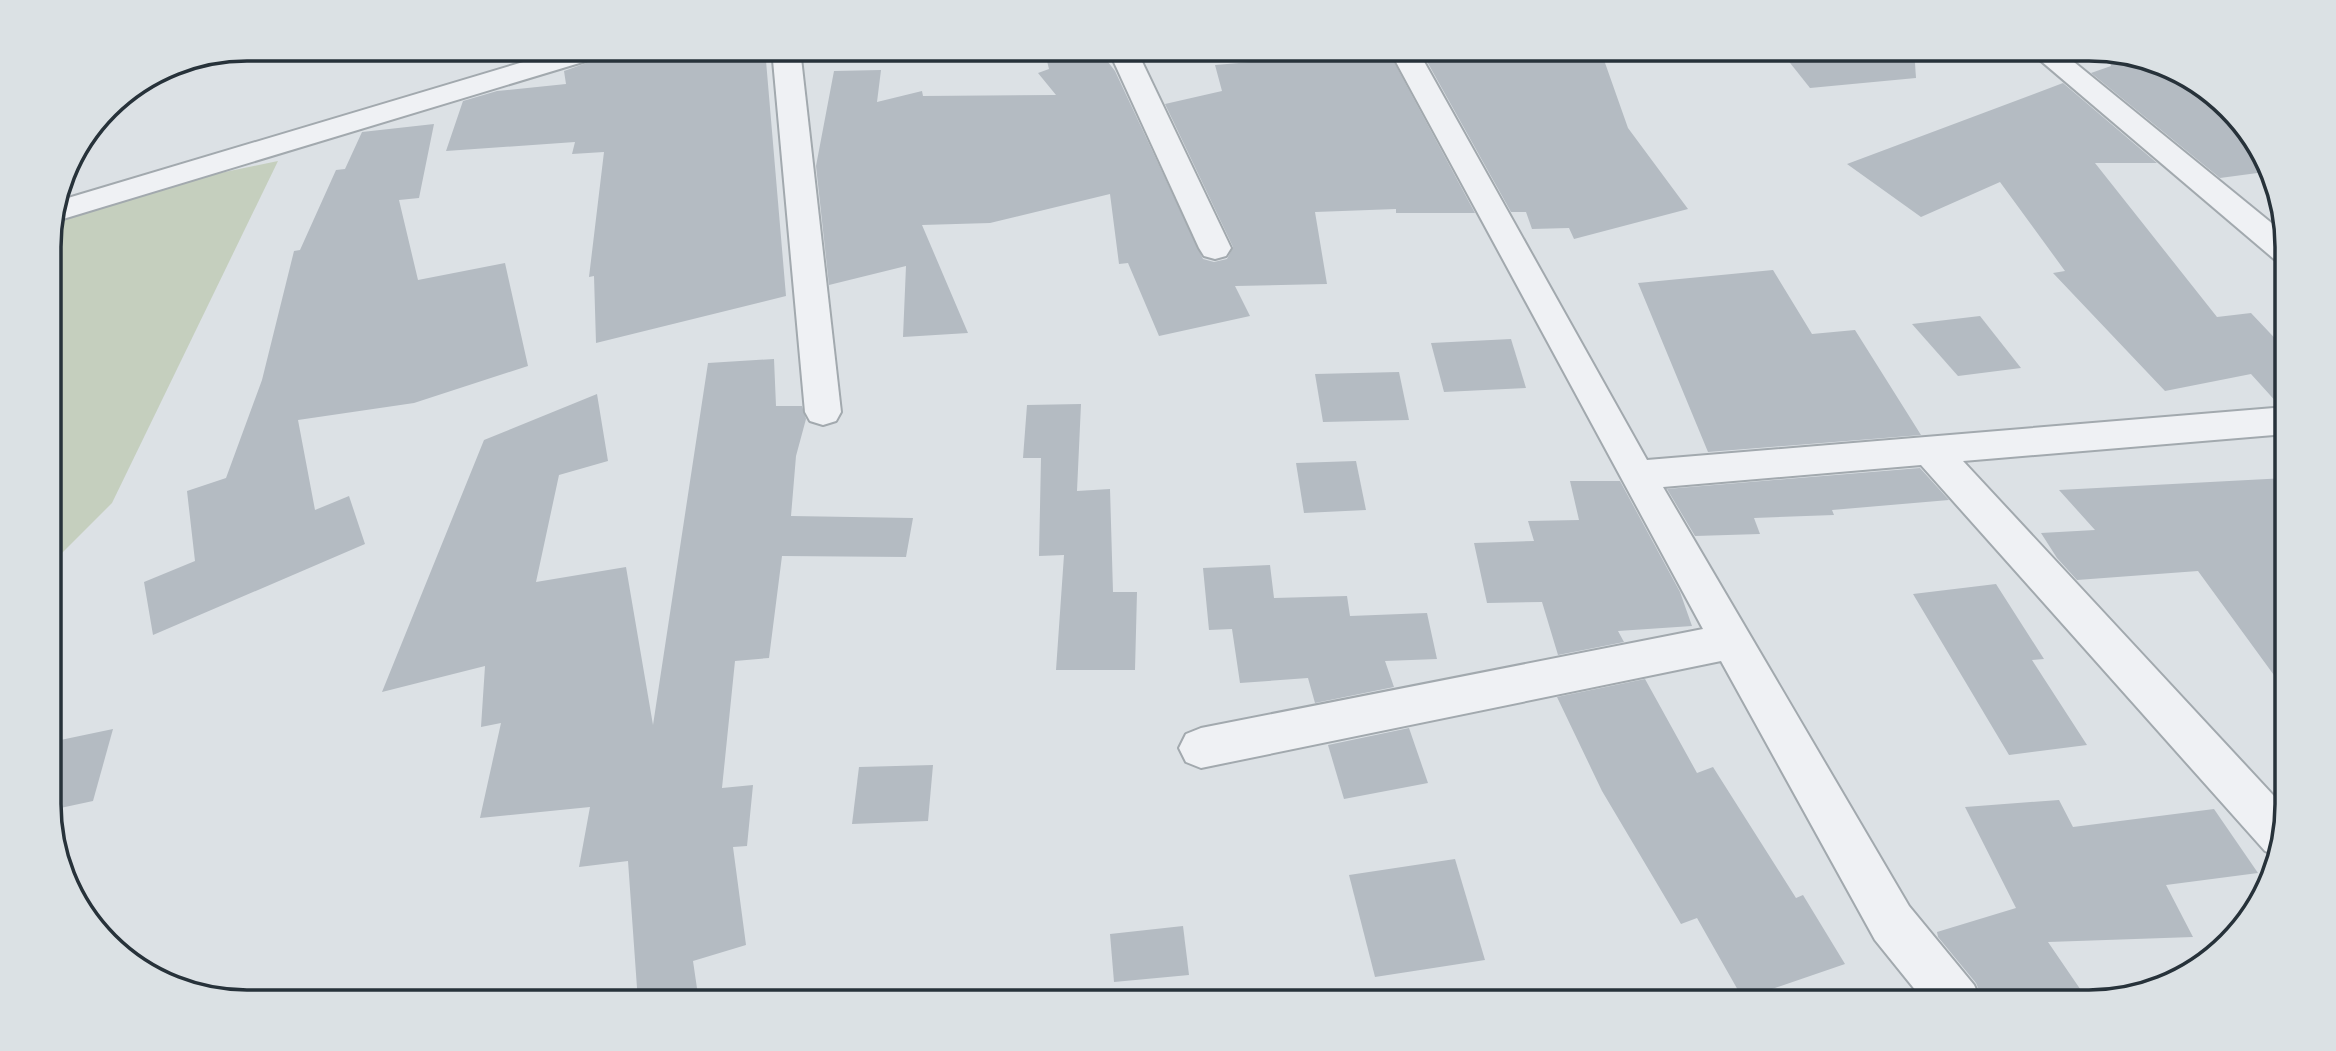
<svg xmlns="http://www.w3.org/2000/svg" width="2336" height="1051" font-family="'Asap Condensed',sans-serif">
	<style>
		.green { fill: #c5cfbe }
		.building { fill: #b4bbc2 }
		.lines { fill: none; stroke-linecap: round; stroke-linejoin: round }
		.street-casing { stroke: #a2a9ae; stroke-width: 4 }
		.street { fill: #eff1f4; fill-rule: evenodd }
		.rim { fill: none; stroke: #27323a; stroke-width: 3.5 }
	</style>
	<rect width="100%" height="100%" fill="#dce1e5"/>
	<path class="green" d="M278,161L112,503L50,565L49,234L57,207Z"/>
	<g class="building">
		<path d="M626,49H668V59L717,49H765L786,296L596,343L594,276L589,277L604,152L572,154L575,142L446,151L463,101L497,91L566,84L564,71Z"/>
		<path d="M1044,49H1098L1115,71L1203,259L1214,262L1227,259L1233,247L1165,104L1222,91L1215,65L1263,61L1256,49H1387L1475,213H1396V209L1315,212L1327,284L1235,286L1250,316L1159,336L1128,263L1119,264L1110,194L990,223L922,225L968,333L903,337L906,266L829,285L816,166L834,71L881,70L877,102L922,91L923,96L1056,95L1038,73L1049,69Z"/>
		<path d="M1420,49H1493L1498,55L1560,52L1564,60H1604L1628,128L1688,209L1574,239L1569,228L1532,229L1526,212H1511Z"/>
		<path d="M1779,49H1914L1916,78L1810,88Z"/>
		<path d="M2118,55L2164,64L2246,126L2265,172L2220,178L2091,73L2111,66L2108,56Z"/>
		<path d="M2063,83L2157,163H2095L2217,317L2251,313L2286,350V404L2279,405L2251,374L2165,391L2053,273L2065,271L2000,182L1921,217L1847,164Z"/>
		<path d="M434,124L419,198L399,200L418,280L505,263L528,366L414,403L298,420L315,510L349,496L365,544L153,635L144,582L195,561L187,491L226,478L262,380L294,251L300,250L336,170L345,169L362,132Z"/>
		<path d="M1773,270L1812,334L1855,330L1921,435L1708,452L1638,283Z"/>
		<path d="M1980,316L2021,368L1958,376L1912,324Z"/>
		<path d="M1511,339L1526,388L1444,392L1431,343Z"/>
		<path d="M774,359L776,406H802L806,419L796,456L791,516L913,518L906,557L782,556L769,658L735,661L722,788L753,785L747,846L733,847L746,945L693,961L699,1002H638L628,861L579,867L590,807L480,818L501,723L481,727L485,666L382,692L484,440L597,394L608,461L559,475L536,582L626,567L653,725L708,363Z"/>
		<path d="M1399,372L1409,420L1323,422L1315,374Z"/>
		<path d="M1081,404L1077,491L1110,489L1113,592H1137L1135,670H1056L1064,555L1039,556L1041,458H1023L1027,405Z"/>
		<path d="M1356,461L1366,510L1304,513L1296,463Z"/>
		<path d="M1920,468L1949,500L1832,510L1834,515L1754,518L1760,534L1695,536L1667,489Z"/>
		<path d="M2286,478L2287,693L2198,571L2077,580L2057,558L2041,533L2095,530L2059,490Z"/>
		<path d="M1570,481H1620L1680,592L1692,626L1618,631L1624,642L1558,655L1542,602L1487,603L1474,543L1534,541L1528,521L1579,520Z"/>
		<path d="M1270,565L1274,598L1347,596L1350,616L1427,613L1437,659L1385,661L1394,687L1315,703L1308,678L1240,683L1232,629L1209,630L1203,568Z"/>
		<path d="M1996,584L2044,659L2032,660L2087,745L2009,755L1913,594Z"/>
		<path d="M1645,679L1697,773L1713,767L1796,898L1803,895L1845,964L1743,999L1697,918L1681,924L1602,791L1557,697Z"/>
		<path d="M1409,728L1428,783L1344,799L1328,745Z"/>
		<path d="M113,729L93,801L51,810V742Z"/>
		<path d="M933,765L928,821L852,824L859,767Z"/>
		<path d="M2059,800L2073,827L2214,809L2258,873L2166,885L2193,937L2048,942L2089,1002H1984L1976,983L1938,937L1937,932L2016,908L1965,807Z"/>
		<path d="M1455,859L1485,960L1375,977L1349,875Z"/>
		<path d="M1183,926L1189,975L1114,982L1110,934Z"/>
	</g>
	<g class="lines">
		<defs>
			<g id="street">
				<path d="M567,49H610L606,55L53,222L58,201Z"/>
				<path d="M772,49H800L841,412L836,421L823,425L810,421L805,412Z"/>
				<path d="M1108,49H1136L1231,248L1226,256L1215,259L1204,256L1199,248Z"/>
				<path d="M1389,49H1417L1647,460L2286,407V434L1963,461L2286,809L2277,856L2265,851L1921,465L1663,487L1909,906L1974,985L1982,1002H1925L1875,940L1721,661L1201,768L1186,762L1179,748L1186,734L1201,728L1703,629Z"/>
				<path d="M2027,49H2058L2285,234V262L2274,259Z"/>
			</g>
		</defs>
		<use href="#street" class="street-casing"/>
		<use href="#street" class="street"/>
	</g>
	<path d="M0 0H2336V1051H0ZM247 61H2089A186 186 0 0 1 2275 247V804A186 186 0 0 1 2089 990H247A186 186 0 0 1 61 804V247A186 186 0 0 1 247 61Z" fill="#dbe1e4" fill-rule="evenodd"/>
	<path class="rim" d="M247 61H2089A186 186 0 0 1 2275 247V804A186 186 0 0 1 2089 990H247A186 186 0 0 1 61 804V247A186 186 0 0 1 247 61Z"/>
</svg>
